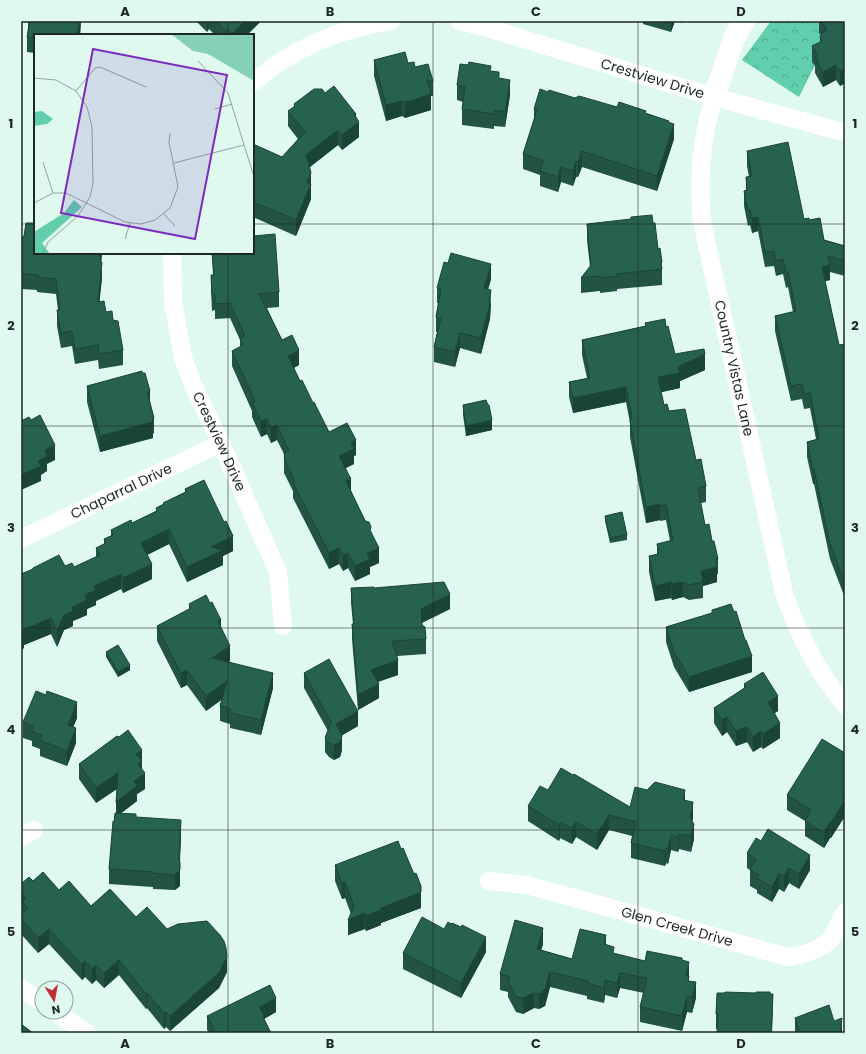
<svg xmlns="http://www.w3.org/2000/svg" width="866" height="1054" font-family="Poppins,sans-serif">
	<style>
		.forest { fill: url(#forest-crowns) }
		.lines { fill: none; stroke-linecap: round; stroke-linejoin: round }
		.minor { stroke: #fff; stroke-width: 18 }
		.tertiary { stroke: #fff; stroke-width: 22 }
		.wall { fill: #225345 }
		.shaded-wall { fill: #1b4438 }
		.building { fill: #276150; stroke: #1b4438 }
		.grid { fill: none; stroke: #1d2724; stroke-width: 1; stroke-opacity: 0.55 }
		.labels { text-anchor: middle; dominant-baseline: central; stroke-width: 4; stroke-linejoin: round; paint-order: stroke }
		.street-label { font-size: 14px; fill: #1d2724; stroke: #dff9ef }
		.inset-road { fill: none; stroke: #91a59e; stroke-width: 1 }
		.view { fill: #7b2cbf; fill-opacity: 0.15; stroke: #7b2cbf; stroke-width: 2 }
		.inset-edge { fill: none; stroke: #1d2724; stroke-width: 2 }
		.neatline { fill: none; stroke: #1d2724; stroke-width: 1.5 }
		.grid-label { font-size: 13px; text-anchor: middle; font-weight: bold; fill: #1d2724 }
	</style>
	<defs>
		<pattern id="forest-crowns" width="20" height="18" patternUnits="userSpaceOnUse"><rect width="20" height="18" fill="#61cfae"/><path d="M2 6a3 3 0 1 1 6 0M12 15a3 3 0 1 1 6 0" fill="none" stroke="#4fa88d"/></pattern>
	</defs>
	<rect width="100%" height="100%" fill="#dff9ef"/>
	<path class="forest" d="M771,21H837L799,97L742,60Z"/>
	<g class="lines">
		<g class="minor">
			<path id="s1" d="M460,21L484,27L714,97L839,131H845"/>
			<path d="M253,83C291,49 341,28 391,21"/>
			<path id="s2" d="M714,97C701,140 698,178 702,222L784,593C798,634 817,671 845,705"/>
			<path id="s3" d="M172,253L173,302L183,358L193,385L221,443L278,572L283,626"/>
			<path id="s4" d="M21,539L221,443"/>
			<path d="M21,837L34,830"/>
			<path id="s5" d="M489,881L527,885L788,957C803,955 819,951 830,940C836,933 840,920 845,912"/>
			<path d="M21,988L42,1002"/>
			<path d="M56,1012L87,1033"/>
		</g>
		<path class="tertiary" d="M714,97L734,38L744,21"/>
	</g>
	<g class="wall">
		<path d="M28,21H81L80,35H35V53L27,52V37L28,28Z"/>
		<path d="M196,21H261L247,35H215L209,29L207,32Z"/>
		<path d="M643,21H675L671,32L643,24Z"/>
		<path d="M676,21H683V23Z"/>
		<path d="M819,21H845V83L840,86L836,80L823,87L815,73V66L812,62V46L820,43V36L821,35L819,33Z"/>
		<path d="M374,60L408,63L415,67L433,81V96H431V110L411,116L405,118L402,116L386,121L374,76Z"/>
		<path d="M491,71L499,78L510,95L505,127L494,126V129L462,125V109L463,102L457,100V85Z"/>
		<path d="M548,92L646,113L669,122L674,139L657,191L582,167L578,177H576L573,186L561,182L558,192L540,186V175L523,169V154L534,119V109Z"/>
		<path d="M325,93L356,117L359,137L342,150L338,145L310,167L311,173V199L296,236L253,217V144L282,157L298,139L288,126V111L294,107V104Z"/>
		<path d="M35,108V127L33,125V110Z"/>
		<path d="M747,151L804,219L809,220L824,240L845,246V276L830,272V280L825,281L839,345L845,344V598L830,559L814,484H813L807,457V442L816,439L810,408L804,409L802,399L791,401L775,331V316L793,312L788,287L786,288L783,274L776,276L774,266L765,267L758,231L752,233L750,225L748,226L744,206V191L746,190V177H749L747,166Z"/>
		<path d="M653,223L658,249L662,262V285L617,289V291L600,293V291L581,293V278L590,267L587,240V224Z"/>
		<path d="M21,239L35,253H102L101,262L102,278L99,302L106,312L113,320L123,350V365L99,369L98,360L75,364L72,346L61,348L57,326V310H58L56,294L37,292V290L22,289L21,287Z"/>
		<path d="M212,253H253L279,292V307L267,308L282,340L299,365L294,368L300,381L329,432L356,455L354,456V464L346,468L351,491L371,532L379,563L370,567V574L355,581L348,568L343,571L339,564L329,569L293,498V491L284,473V454L277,440L271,443L267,434L261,437L252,417V411L232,366V351L240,347V340L230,318L215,319V310L212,311L211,290V275H213Z"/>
		<path d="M491,279L488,289L491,305L490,319L481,354L460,348L455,367L434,362V347L437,332H436V317L438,303H437V288Z"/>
		<path d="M645,323L666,327L675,354L705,370L680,381V388L661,392L664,405L669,411L696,460L706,486V502L701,503L705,525L712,541L718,559V574H717V582L703,586V598L689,600L683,597L672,600L671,598L655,601L649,572V556L657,554V544L670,541L666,520L660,521V520L646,523L630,437V423L626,402L573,413L569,397V382L587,378L582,355V340L645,326Z"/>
		<path d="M87,386L150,401L154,418V433L153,434V438L100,452L87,402Z"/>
		<path d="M463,405L492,430L466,436L463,415Z"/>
		<path d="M185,489L233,551L223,556V565L187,582L169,544L147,555L152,579L123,593L121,589L96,601V605L87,609V615L73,621V626L64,630L57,647L51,634L24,645V648L21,650L33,568L65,566L74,567L96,557V548L104,544V539L111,536V530L132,523L156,511V508L163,505V503L185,492Z"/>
		<path d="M605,516L627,535V540L610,543L605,521Z"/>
		<path d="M351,588H374L450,609L422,623L426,639V654L397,656L398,675L378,682L379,698L358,710L352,639V624H353L351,603Z"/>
		<path d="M189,604L221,627L230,661L229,662L273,688L261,735L230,728V724L220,721V706L222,699L206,711L187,685L181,688L157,641V626L189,609Z"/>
		<path d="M712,610L734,612L752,672L689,692L674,667L666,642V627L712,613Z"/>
		<path d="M106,652L130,670L118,677L106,657Z"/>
		<path d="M304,673L358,726L342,735V750L340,757L334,760L329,757L325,752V738L328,731L304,688Z"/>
		<path d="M744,684L778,711L775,713L780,738L763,749L761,747L753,752L747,742L736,746L727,732L722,736L714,723V708L744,689Z"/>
		<path d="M77,718L73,727L76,743L67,766L40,756V749L32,746V741L23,738V722Z"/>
		<path d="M845,753V816L831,838H830L824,848L805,836V821L787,810V795Z"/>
		<path d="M79,764L142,765V769L145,789L137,794V801L120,814L136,817L181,836L180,862V886L175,890L153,889V887L109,884V869L116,813L117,789L96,803L79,779Z"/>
		<path d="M548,790L630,807L685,800L693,818L692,821L694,839L691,852L679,849L678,852L671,850L668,864L666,863L665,866L631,858V843L632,836L609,830L597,850L576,837L572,844L560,838L559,841L528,821V806Z"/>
		<path d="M747,853L810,870L799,889L789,883L784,892L779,889L772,902L757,893V890L750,886V870L747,868Z"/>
		<path d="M335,865L421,908L381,923V925L366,931L365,929L348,935L351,914L345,898L342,899L335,881Z"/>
		<path d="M33,881L59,890L91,906L136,917L167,929L227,972L219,988L170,1031L166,1027L164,1029L147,1008L146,1009L119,975L104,988L96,980L92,984L85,977L82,980L49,944L38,953L21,934V914L22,913V909L21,907V884Z"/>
		<path d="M461,927L486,952L461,998L403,969V953L444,929Z"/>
		<path d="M543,944L541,950L572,959L606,945L614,954L645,961L682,960L689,977V981L696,998L692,1013L687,1012L682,1031L640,1022V1007L644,993L620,988L617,998L605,995L604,1003L587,999V996L550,987L545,1006L539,1009L534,1008L523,1014L516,1012L508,997V992L500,990V974Z"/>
		<path d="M773,1009L717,1029H716V1014Z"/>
		<path d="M276,1012L264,1019L271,1033H209L207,1030V1016Z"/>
		<path d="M795,1018L834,1021L842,1033H795Z"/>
	</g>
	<g class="shaded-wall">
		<path d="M80,21H81L80,35H77Z"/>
		<path d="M207,21H209V29L207,32Z"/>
		<path d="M245,21H261L247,35H232Z"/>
		<path d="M671,21H675L671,32Z"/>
		<path d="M836,65V80L823,87V72Z"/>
		<path d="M845,68V83L840,86V71Z"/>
		<path d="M510,80V95L505,127V112Z"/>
		<path d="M431,94V110L405,118V102Z"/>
		<path d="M402,101V116L386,121V105Z"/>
		<path d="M354,114H356V124L359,122V137L342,150V135Z"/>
		<path d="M674,124V139L657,191V176Z"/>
		<path d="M338,130V145L306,170V155Z"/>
		<path d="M582,151V167L578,177V162Z"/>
		<path d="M576,161V177L573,186V171Z"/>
		<path d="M561,167V182L558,192V177Z"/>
		<path d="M311,173V199L296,236V220L307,182Z"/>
		<path d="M758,217V231L752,233V218Z"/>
		<path d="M100,253H102L100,277Z"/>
		<path d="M102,262V278L98,317V302Z"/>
		<path d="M491,264V279L484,304V288Z"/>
		<path d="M830,265V280L822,282V267Z"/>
		<path d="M491,290L490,319L481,354V338L489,303Z"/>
		<path d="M460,333V348L455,367V352Z"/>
		<path d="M299,350V365L288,371V356Z"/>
		<path d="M705,354V370L680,381V388L658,393V377L678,367Z"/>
		<path d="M626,387V402L573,413V398Z"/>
		<path d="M150,391V407L147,392Z"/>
		<path d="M267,419V434L261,437V421Z"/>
		<path d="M492,420V430L466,436V426Z"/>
		<path d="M153,422V438L100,452V436Z"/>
		<path d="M277,425V440L271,443V428Z"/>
		<path d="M356,440V455L354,456V464L339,471V456L351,442Z"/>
		<path d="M55,445V460L47,464V471L41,475V481L21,490V475L38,461L45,450Z"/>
		<rect x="813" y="469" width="1" height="15"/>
		<path d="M351,479V494L346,481Z"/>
		<path d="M660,504V520L646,523V507Z"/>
		<path d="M169,529V544L141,558V543Z"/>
		<path d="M233,536V551L223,556V565L187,582V567L211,547Z"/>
		<path d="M339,548V564L329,569V553Z"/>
		<path d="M379,548V563L370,567V574L355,581V566L367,553Z"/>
		<path d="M348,553V568L343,571V555Z"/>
		<path d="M152,564V579L123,593V578Z"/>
		<path d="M717,567V582L703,586L701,571Z"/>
		<path d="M121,574V589L96,601V605L87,609V615L73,621V626L64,630L57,647V631L64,615L72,607L94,586Z"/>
		<path d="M671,582V598L655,601V586Z"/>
		<path d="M683,582V597L672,600V584Z"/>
		<path d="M450,594V609L421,623V609Z"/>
		<path d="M51,618V634L24,645V648L21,650V634L23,630Z"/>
		<path d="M221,620V635L218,621Z"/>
		<path d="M230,646V661L212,673V658Z"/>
		<path d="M752,656V672L689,692V677Z"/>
		<path d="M398,660V675L371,684V670Z"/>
		<path d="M130,665V670L118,677V672Z"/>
		<path d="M187,670V685L181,688V673Z"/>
		<path d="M273,673V688L261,735V720Z"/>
		<path d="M227,681V696L206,711V696Z"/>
		<path d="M379,684V698L358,710V695Z"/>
		<path d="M778,696V711L768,717V702Z"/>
		<path d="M77,702V718L68,740V725Z"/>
		<path d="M358,711V726L336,739V724Z"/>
		<path d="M727,717V732L722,736V720Z"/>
		<path d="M780,723V738L763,749V734Z"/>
		<path d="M747,727V742L736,746V731Z"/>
		<path d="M76,728V743L67,766V751Z"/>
		<path d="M761,731V747L753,752V737Z"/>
		<path d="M342,736V750L340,757L334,760V745Z"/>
		<path d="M142,750V776L145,773V789L137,794V801L116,817V802L134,781L136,754Z"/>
		<path d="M118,773V788L96,803V788Z"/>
		<path d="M845,780V816L831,838V823Z"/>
		<path d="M685,790V805L683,800Z"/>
		<path d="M693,802V818L690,833V818Z"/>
		<path d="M609,815V830L597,850V834Z"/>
		<path d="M181,820V836L179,871L180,862V886L175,890V875L179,861Z"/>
		<path d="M576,822V837L572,844V828Z"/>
		<path d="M830,822V838L824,848V833Z"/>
		<path d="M560,823V838L559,841V825Z"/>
		<path d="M694,824V839L691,852V836Z"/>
		<path d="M679,834V849L678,852V837Z"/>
		<path d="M671,835V850L668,864V848Z"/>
		<path d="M666,848V863L665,866V851Z"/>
		<path d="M810,855V870L799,889V874Z"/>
		<path d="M789,868V883L784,892V876Z"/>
		<path d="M779,874V889L772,902V887Z"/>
		<path d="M345,882V898L342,899V883Z"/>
		<path d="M421,892V908L381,923V925L366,931V916L381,908Z"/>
		<path d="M365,913V929L348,935V920Z"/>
		<path d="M543,928V944L537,964V949Z"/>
		<path d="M49,929V944L38,953V938Z"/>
		<path d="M606,935V951L604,944Z"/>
		<path d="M486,937V952L461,998V983Z"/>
		<path d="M227,957V972L219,988L170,1031V1016Z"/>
		<path d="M119,960V975L104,988V973Z"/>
		<path d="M85,961V977L82,980V965Z"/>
		<path d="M689,962V992L686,976Z"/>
		<path d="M96,965V980L92,984V969Z"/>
		<path d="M550,972V987L545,1006L539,1009V994Z"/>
		<path d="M620,973V988L617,998V983Z"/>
		<path d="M605,980V995L604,1003V988Z"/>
		<path d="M696,982V998L692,1013V997Z"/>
		<path d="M147,993V1008L146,1009V994Z"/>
		<path d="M534,993V1008L523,1014V998Z"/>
		<path d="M773,994V1009L772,1033H771Z"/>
		<path d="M687,996V1012L682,1031V1016Z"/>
		<path d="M276,998V1012L264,1019L259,1007Z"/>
		<path d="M166,1012V1027L164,1029V1013Z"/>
		<path d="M842,1018V1033H840Z"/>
	</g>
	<g class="building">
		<path d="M30,21H80L77,35H35V38L27,37Z"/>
		<path d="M216,21H245L232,34L228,31L227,32Z"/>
		<path d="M821,21H845V68L840,71L836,65L823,72L815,57L818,56L812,46L822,41L820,36L822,34V33L827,30Z"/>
		<path d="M405,52L408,63L414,62L415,67L428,64L433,81L427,80L431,94L411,101L405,102L402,101L386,105L374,60Z"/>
		<path d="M469,62L491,66L490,71L499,72V78L510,80L505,112L494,110V114L462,109L465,87L457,85L460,64L468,65Z"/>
		<path d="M334,86L356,114H354L359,122L342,135L338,130L306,155L311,173L307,182L311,184L296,220L253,202V144L282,157L305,132L288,111L295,106L294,104L314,89H322L325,93Z"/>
		<path d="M540,89L548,92L549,90L575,98L579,96L617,107L619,102L646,111L645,113L669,121L668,122L674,124L657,176L582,151L578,162L576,161L573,171L561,167L558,177L540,171L543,160L523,154L537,110L534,109Z"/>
		<path d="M788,142L804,219L809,218V220L820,218L824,240L845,246V261L828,256L830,265L822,267L839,345L845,344V583L830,544L814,469H813L807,442L819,439L810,393L804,394L802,384L791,386L775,316L796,311L788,272L786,273L783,259L776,261L774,251L765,252L758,217L752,218L750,210L748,211L744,191L747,190L746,177L752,176L747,151Z"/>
		<path d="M652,215L653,223H655L658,249L660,248L662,262H661L662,269L617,274V276L600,278V276L581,278L591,265L587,224L631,219V217Z"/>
		<path d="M26,223H35V253H100V262H102L98,302L104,301L106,312L112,311L113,320L118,321L123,350L99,354L98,345L75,349L72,331L61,333L57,310H60L56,279L37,277L38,275L22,274L21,271V239L24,236Z"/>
		<path d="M275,234L279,292L259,294L282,340L292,335L299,350L288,356L300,381L302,380L313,403L314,402L329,432L347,423L356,440L351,442L354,449L339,456L351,479L346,481L365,521L369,522L371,527L370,530L379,548L367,553L370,559L355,566L348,553L343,555L339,548L329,553L293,483L295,482L284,458L285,457L284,453L289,451L277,425L271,428L267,419L261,421L252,402L255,401L232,351L243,345L240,338L245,336L230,303L215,304V295H212L211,275H214L212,253H253V236Z"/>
		<path d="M451,253L491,264L484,288L491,290L489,303L490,304L481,338L460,333L455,352L434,347L441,318L436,317L441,289L437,288L444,262L448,263Z"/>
		<path d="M665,319L666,327L668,326L675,354L704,349L705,354L678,367L680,373L658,377L664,405L667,404L669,411L685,409L696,460L701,459L706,486L698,488L705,525L709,524L712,541H714L718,559H716L717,567L701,571L703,582L689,585L683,582L672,584L671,582L655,586L649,556L659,554L657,544L673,540L666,505L660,506V504L646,507L630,421L632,417L626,387L573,398L569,382L590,378L582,340L646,326L645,323Z"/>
		<path d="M142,371V373H145L150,391L147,392L154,418H152L153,422L100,436L87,386Z"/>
		<path d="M486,400L488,405H489L492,420L466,426L463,405Z"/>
		<path d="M40,415L55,445L45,450L47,456L38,461L41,466L21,475V421L29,417L31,420Z"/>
		<path d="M204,480L224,522L226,521L233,536L211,547L223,550L187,567L169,529L141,543L152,564L123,578L121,574L94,586L96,590L85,595L87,600L72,607L73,611L64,615L57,631L51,618L23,630L24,633L21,634V574L33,569V568L59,555L65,566L72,563L74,567L100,555L96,548L106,543L104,539L113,535L111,530L131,520L132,523L157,511L156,508L164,504L163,503L186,492L185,489Z"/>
		<path d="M622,512L627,535L610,538L605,516Z"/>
		<path d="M444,582L450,594L421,609L422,625L425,627L426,639L392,641L398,660L371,670L379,684L358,695L352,624H354L351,588L374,587V588Z"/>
		<path d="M206,595L210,603L212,602L221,620L218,621L230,646L212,658L273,673L261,720L230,713L231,709L220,706L227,681L206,696L187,670L181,673L157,626L191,608L189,604Z"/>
		<path d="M731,604L734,612L736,611L745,640H746L752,656L689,677L674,652L666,627L712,613V610Z"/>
		<path d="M118,645L130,665L118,672L106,652Z"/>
		<path d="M329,659L358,711L336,724L342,736L340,742L334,745L329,743L325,738L331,722L304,673Z"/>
		<path d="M763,672L778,696L768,702L780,723L763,734L761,731L753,737L747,727L736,731L727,717L722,720L714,708L746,687L744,684Z"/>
		<path d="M36,691L46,695L47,691L77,702L68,725L76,728L67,751L40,740L42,735L32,731L33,726L23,722Z"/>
		<path d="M128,730L142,750L136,754L142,761L138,764L145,773L134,781L137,786L116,802L118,773L96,788L79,764L117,736L119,737Z"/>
		<path d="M822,739L845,753V780L844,782L845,783V793L843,797L845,798V800L831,823L830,822L824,833L805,821L811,810L787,795Z"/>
		<path d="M561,768L573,775L574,774L630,807L635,787L647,790L655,782L685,790L683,800L693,802L690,818L694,824L691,836L679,834L678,837L671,835L668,848H666L665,851L631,843L636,822L609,815L597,834L576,822L572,828L560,823L559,825L528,806L540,786L548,790Z"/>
		<path d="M115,813L136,814V817L181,820L179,861L180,862V870L175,875L153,873V872L109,869L113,821L114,822Z"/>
		<path d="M768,829L810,855L799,874L789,868L784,876L779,874L772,887L757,878L759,875L750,870L756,860L747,853L756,838L761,841Z"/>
		<path d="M398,841L401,849L403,848L414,874L416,873L421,886V892L381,908V910L366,916L365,913L348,920L354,906L345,882L342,883L335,865Z"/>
		<path d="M43,872L59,890L69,881L91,906L110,889L136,917L147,907L167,929L178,924L207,921L220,935L224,941L226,948L227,957L219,973L170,1016L166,1012L164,1013L147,993L146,994L119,960L104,973L96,965L92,969L85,961L82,965L49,929L38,938L21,919V914L28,908L22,901L26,898L21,892V884L29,877L33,881Z"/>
		<path d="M422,917L444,929L448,922L451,924L452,923L461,927L462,925L486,937L461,983L403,953Z"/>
		<path d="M515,920L543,928L537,949L572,959L580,929L606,935L604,944L614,947L613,953L645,961L647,951L682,958V960L689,962L686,976H689L688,981L696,982L692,997L687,996L682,1016L640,1007L647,978L620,973L617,983L605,980L604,988L587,983L588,981L550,972L545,990L539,994L534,993L523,998L516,997L508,981L510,977L500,974Z"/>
		<path d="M270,985L276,998L259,1007L264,1015L263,1017L271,1033H216L207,1016Z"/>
		<path d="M725,992L756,993V992H770V994H773L771,1033H717L718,1014H716L717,993H725Z"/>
		<path d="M829,1005L834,1021L842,1018L840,1033H800L795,1018Z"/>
		<path d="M21,1024L33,1033H21Z"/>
	</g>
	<path class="grid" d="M228,21V35M433,21V1033M638,21V1033M21,224H35M253,224H845M228,253V1033M21,426H845M21,628H845M21,830H845"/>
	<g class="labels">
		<g class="street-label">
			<text stroke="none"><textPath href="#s1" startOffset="201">Crestview Drive</textPath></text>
			<text stroke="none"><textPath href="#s2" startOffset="276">Country Vistas Lane</textPath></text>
			<text stroke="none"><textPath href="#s3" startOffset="197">Crestview Drive</textPath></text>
			<text stroke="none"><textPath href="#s4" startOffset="111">Chaparral Drive</textPath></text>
			<text stroke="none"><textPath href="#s5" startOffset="194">Glen Creek Drive</textPath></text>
		</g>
	</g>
	<g transform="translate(34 34)">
		<rect width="220" height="220" fill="#dff9ef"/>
		<path d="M8,77L19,85L13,90L0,92V78ZM40,166L48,173L8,209L16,220H0V198L30,179Z" fill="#61cfae"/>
		<path d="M137,0H220V47L174,20L159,17Z" fill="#85d0b7"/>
		<path class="inset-road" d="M164,27L194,59L220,143M0,44L22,46L42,57L53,73L58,93L59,149L56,163L44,182L14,208L9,220M42,57L61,34L66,33L112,53M181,75L198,70M9,128L19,159M140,129L210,111M0,169L19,159H32L91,188L107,190L121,186L136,174L144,153L135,108L136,99M130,180L141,192M91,205L96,189"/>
		<path class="view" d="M59,15L193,41L161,205L27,179Z"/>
		<rect width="220" height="220" class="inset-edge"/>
	</g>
	<rect width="866" height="1054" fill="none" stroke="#dff9ef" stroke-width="44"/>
	<g transform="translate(54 1000) rotate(169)"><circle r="19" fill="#dff9ef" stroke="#91a59e"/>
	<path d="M0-3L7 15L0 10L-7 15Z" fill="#bf2e3c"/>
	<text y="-6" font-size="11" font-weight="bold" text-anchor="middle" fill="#1d2724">N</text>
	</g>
	<rect x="22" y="22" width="822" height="1010" class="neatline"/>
	<g class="grid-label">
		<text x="125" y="16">A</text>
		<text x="330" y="16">B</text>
		<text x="536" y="16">C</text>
		<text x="741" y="16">D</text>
		<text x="11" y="128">1</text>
		<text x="855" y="128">1</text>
		<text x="11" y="330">2</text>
		<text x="855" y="330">2</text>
		<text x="11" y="532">3</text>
		<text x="855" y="532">3</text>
		<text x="11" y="734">4</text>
		<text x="855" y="734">4</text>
		<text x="11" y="936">5</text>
		<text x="855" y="936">5</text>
		<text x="125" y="1048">A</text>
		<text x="330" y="1048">B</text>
		<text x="536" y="1048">C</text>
		<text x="741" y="1048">D</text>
	</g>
</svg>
